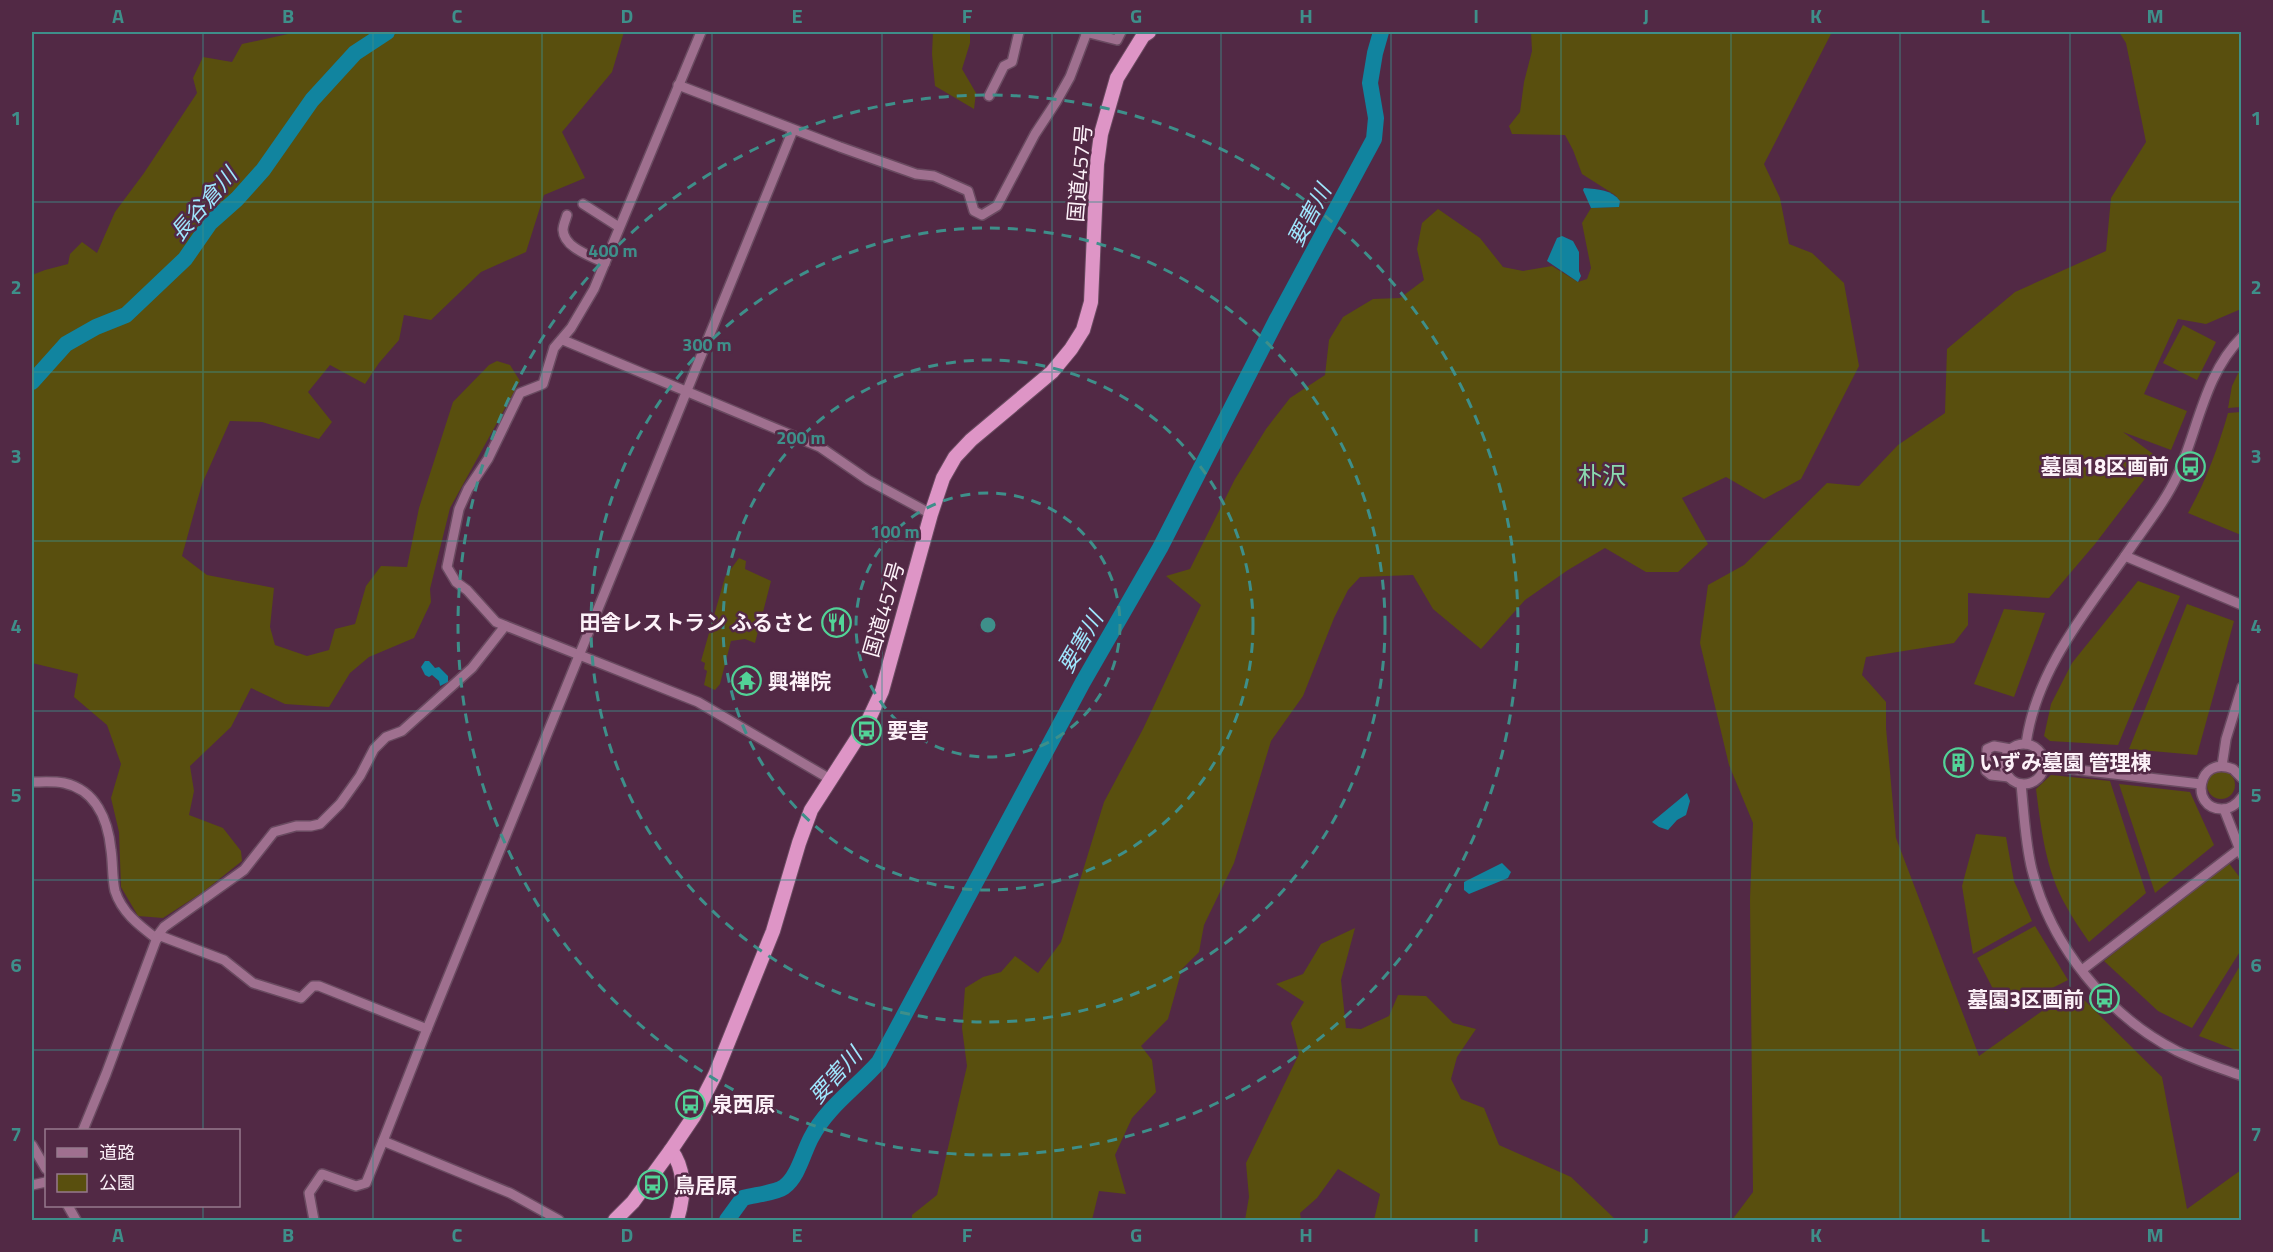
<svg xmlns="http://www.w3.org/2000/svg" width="2273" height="1252" font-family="'Titillium Web','Noto Sans JP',sans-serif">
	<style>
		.green { fill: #594f0e }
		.water { fill: #11849f }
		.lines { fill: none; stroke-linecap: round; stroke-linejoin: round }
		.river { stroke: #11849f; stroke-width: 16 }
		.minor-casing { stroke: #694a60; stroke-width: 12 }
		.highway-casing { stroke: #694a60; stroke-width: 16 }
		.minor { stroke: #9f708f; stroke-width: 9 }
		.highway { stroke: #de95c6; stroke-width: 14 }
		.grid { fill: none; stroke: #3e8f8a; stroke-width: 1.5; stroke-opacity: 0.55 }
		.ring { fill: none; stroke: #3e8f8a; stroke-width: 3; stroke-dasharray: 10 8 }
		.labels { text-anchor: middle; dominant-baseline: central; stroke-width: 5; stroke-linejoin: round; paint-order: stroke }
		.street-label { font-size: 21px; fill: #fcf1f8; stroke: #522945 }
		.poi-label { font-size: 21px; font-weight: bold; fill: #fcf1f8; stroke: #522945; text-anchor: start }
		.water-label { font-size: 22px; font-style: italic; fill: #9fe7fe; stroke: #522945 }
		.quarter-label { font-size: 24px; fill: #8adbb0; stroke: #522945 }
		.centre { fill: #3e8f8a; stroke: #522945; stroke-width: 3 }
		.ring-label { font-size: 18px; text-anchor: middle; font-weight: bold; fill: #3e8f8a; stroke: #522945; stroke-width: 5; stroke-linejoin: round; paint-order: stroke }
		.neatline { fill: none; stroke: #3e8f8a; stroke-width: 2 }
		.grid-label { font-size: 20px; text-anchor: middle; font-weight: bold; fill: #3e8f8a }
	</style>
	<rect width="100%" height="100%" fill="#522945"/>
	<g class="green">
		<path d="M289,32H624L612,72L562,132L585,178L544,195L526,252L481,272L431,320L404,315L399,340L379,363L365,384L330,365L308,392L332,422L319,439L262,422L230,421L202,484L182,556L207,575L274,588L270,627L275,645L307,656L329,650L335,629L355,624L366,586L381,566L407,567L419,508L453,402L489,365L497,361L510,365L520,381L450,508L430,589L431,602L414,638L369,657L350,673L329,707L285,704L251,688L231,727L190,766L194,791L189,815L223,828L241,851L242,861L203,892L163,918L138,916L121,887L119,832L111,798L121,764L107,725L74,697L78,674L32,663V275L45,270L68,264L70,254L82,242L97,253L115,212L144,173L197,93L193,78L203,57L232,62L242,44L288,34Z"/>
		<path d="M933,32H970V43L962,69L976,93L974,109L935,86L932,54Z"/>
		<path d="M1531,32H1832L1764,164L1780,198L1789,244L1812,253L1844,283L1859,366L1801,479L1764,499L1726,477L1682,498L1708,544L1678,572H1646L1605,548L1568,570L1525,600L1481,649L1433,609L1413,575L1360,577L1348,590L1334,618L1303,696L1271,741L1234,863L1204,925L1199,952L1182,969L1168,1019L1141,1046L1152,1060L1156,1092L1132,1118L1115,1155L1126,1194L1099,1191L1092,1220H912V1215L937,1195L967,1066L962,1028L965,988L983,977L1001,972L1015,956L1038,973L1061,942L1104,802L1143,729L1201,605L1166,576L1190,569L1235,479L1266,429L1290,398L1325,375L1329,340L1343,317L1373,299L1400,298L1424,280L1417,249L1422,223L1438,209L1480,238L1503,267L1523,271L1552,266L1578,282L1587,279L1591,268L1582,223L1591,208L1619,207L1620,201L1615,195L1582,174L1573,150L1565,135L1512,134L1509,126L1520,112L1524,82L1532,51Z"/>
		<path d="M2119,32H2241V309L2206,324L2178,319L2144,394L2187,411L2171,450L2123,432L2160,459L2095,544L2049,598L1968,593V625L1954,643L1866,657L1862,675L1886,702V728L1896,838L1979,1056L2073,989L2162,1077L2187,1209L2241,1170V1220H1732L1753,1192L1750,899L1753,823L1729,765L1700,643L1708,585L1744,565L1827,483L1859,486L1898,445L1945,413L1947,349L2015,292L2106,251L2111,198L2146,142L2126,43Z"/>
		<path d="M2183,325L2216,342L2197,380L2163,363Z"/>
		<path d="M2241,367V407L2228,408L2232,386Z"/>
		<path d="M2241,412H2242L2241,535L2188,513C2206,481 2218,448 2228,413Z"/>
		<path d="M739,558L746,561L745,569L771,581L755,643L745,639L731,641L720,684L715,690L704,685L707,671L704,669L705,663L701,661L725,577Z"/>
		<path d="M2138,581L2180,596L2118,745L2050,741L2044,736L2051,704L2072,663Z"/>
		<path d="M2187,604L2234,621L2197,755L2129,749Z"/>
		<path d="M2004,609L2045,613L2014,697L1974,684Z"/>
		<circle cx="2221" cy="785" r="14"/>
		<path d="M2051,775L2110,781L2146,893L2089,942C2081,930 2073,919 2066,906C2046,871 2041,829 2036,789Z"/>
		<path d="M2119,784L2190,792L2214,845L2155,893Z"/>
		<path d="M1976,834L2006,837L2014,881L2032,921L1973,954L1962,886Z"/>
		<path d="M2228,862L2241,879V950L2192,1028L2158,1011L2104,961Z"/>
		<path d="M2035,926L2068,980L2005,1012L1977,958Z"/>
		<path d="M1355,928L1341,980L1346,1028L1361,1029L1389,1016L1398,995L1426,996L1453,1023L1476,1029L1457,1057L1451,1079L1461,1099L1484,1108L1499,1145L1571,1177L1616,1220H1374L1380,1194L1338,1169L1317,1198L1300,1213L1301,1220H1245L1249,1197L1246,1163L1299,1054L1291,1023L1304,1002L1276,984L1303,974L1321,944Z"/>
		<path d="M2241,964V1052L2199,1036Z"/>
	</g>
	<g class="water">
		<path d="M1584,188C1598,189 1612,190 1620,201L1619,207L1591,208L1583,190Z"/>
		<path d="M1562,236L1573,241L1579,252V271L1581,276L1578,282L1547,261L1557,238Z"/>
		<path d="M425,661H429L435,668L439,667L448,676V682L440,686L439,681L432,675L429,677L425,675L421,667Z"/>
		<path d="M1687,793L1690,801L1686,815L1677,820L1668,830L1659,827L1652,822Z"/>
		<path d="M1502,863L1511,872L1508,878L1469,894L1464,890V882Z"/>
	</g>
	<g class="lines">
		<g class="river">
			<path d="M32,382L66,344L96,327L126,315L185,259L210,223L237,199L263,170L312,100L355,53L387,32"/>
			<path d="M727,1220L743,1198C753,1195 776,1193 784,1187C798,1177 803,1153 811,1138C827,1107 856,1088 879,1062L1083,682L1160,548L1277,319L1374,139L1376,118L1370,83L1375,53L1381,32"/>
		</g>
		<defs>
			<g id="minor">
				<path d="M701,32L594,289L571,328L554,348L543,384L520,393L488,459L468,489L459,509L447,567L456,582L467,590L496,622L698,702L830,779"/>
				<path d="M1085,32L1117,40L1121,32"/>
				<path d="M678,85L840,147L916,174L934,176L968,191L974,211L982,215L997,206L1035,134L1056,102L1070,77L1087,32"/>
				<path d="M989,96L1004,66L1012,62L1019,32"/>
				<path d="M583,204L619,227"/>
				<path d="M567,215C566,219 563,225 563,230C564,248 591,256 605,263"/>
				<path d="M563,340L820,447L868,480L931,514"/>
				<path d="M2125,556C2142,530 2165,503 2178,474C2198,429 2205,373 2242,337"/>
				<path d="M2026,744C2036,671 2084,614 2125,556L2242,605"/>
				<circle cx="2024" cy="764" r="20"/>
				<path d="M2044,766L2201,784"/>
				<path d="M2222,766L2226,739L2242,687"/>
				<path d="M2009,777L1991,775L1986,771L1987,749L1994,746L2011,749"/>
				<path d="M2242,778L2233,769C2197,754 2189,809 2222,809C2231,809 2237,804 2242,797"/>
				<path d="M32,782C42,782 54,781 64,783C96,790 108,820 111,850C113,863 112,878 115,891C122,913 140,926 157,939"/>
				<path d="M2021,784C2024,813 2025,842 2032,870C2051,946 2108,1016 2177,1051C2198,1061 2220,1068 2242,1076"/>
				<path d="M2224,809L2242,855"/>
				<path d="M158,935L224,960L253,983L301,998L313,986H319L427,1029"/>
				<path d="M2082,970L2238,850"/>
				<path d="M83,1130L106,1074L158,935L164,927L244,870L274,832L296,826H311L320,824L340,804L360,776L374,749L386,737L402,731L472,668L505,626"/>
				<path d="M32,1145L46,1169"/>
				<path d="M32,1185L46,1182"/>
				<path d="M68,1206L76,1220"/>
				<path d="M314,1220L309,1193L322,1174L356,1186L366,1183L383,1141"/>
				<path d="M559,1220L510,1193L383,1141L427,1029L793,130"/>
			</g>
			<g id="highway">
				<path d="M671,1150C686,1170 684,1197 677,1220"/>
				<path d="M615,1220L633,1202L671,1150L694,1116L715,1075L773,931L799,843L811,810L867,723L882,691L931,514L943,478L955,457L971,440L1052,372L1071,349L1083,330L1091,302L1097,164L1101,134L1117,78L1143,36L1149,32"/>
			</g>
		</defs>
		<use href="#minor" class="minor-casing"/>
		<use href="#highway" class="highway-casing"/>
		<use href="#minor" class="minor"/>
		<use href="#highway" class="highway"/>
	</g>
	<path class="grid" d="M203,32V1130M373,32V1220M542,32V1220M712,32V1220M882,32V1220M1052,32V1220M1221,32V1220M1391,32V1220M1561,32V1220M1731,32V1220M1900,32V1220M2070,32V1220M32,202H2242M32,372H2242M32,541H2242M32,711H2242M32,880H2242M32,1050H2242M203,1206V1220"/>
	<g class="ring">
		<circle cx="988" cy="625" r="132"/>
		<circle cx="988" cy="625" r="265"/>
		<circle cx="988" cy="625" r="397"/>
		<circle cx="988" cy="625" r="530"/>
	</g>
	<defs>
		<symbol id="bus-ring" viewBox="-11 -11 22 22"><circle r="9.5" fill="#522945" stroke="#52d397" stroke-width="1.5"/><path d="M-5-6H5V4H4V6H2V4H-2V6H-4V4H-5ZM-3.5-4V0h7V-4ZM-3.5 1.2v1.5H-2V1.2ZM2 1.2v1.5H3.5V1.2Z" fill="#52d397"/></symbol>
		<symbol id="restaurant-ring" viewBox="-11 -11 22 22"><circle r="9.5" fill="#522945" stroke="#52d397" stroke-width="1.5"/><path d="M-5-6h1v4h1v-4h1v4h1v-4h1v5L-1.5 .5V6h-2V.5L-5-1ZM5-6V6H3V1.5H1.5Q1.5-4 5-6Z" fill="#52d397"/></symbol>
		<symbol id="temple-ring" viewBox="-11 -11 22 22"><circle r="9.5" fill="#522945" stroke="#52d397" stroke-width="1.5"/><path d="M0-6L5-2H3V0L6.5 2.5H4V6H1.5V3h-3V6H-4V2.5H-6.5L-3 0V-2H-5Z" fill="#52d397"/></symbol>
		<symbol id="building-ring" viewBox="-11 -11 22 22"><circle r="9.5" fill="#522945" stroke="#52d397" stroke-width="1.5"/><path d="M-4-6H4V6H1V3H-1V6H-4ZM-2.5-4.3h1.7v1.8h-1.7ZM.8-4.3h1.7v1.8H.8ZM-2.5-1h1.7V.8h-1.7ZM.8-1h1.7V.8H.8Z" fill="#52d397"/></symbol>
	</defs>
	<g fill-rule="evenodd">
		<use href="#bus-ring" x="2174" y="450" width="33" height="33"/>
		<use href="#restaurant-ring" x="820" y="606" width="33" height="33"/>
		<use href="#temple-ring" x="730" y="664" width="33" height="33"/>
		<use href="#bus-ring" x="850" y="714" width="33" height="33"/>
		<use href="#building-ring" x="1942" y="746" width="33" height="33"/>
		<use href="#bus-ring" x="2088" y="982" width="33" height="33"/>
		<use href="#bus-ring" x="674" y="1088" width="33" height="33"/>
		<use href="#bus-ring" x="636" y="1168" width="33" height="33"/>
	</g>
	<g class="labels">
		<g class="street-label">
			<text transform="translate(1079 173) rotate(-85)">国道457号</text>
			<text transform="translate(883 609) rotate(-74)">国道457号</text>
		</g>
		<g class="poi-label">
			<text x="2169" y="466" text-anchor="end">墓園18区画前</text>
			<text x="815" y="622" text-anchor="end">田舎レストラン ふるさと</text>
			<text x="768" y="681">興禅院</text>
			<text x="887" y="730">要害</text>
			<text x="1979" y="762">いずみ墓園 管理棟</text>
			<text x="2084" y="999" text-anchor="end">墓園3区画前</text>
			<text x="712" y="1104">泉西原</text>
			<text x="674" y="1185">鳥居原</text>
		</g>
		<g class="water-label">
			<text transform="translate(203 204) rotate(-49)">長谷倉川</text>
			<text transform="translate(1309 215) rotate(-62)">要害川</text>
			<text transform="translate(1080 642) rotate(-60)">要害川</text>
			<text transform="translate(835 1075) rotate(-48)">要害川</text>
		</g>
		<g class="quarter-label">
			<text x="1602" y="475">朴沢</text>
		</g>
	</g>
	<circle cx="988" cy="625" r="9" class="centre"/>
	<g class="ring-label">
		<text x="613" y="257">400 m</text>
		<text x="707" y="351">300 m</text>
		<text x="801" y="444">200 m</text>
		<text x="895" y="538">100 m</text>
	</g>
	<rect width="2273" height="1252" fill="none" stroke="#522945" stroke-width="66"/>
	<rect x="45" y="1129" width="195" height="78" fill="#522945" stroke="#96798d" stroke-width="1.5"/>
	<rect x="57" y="1148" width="30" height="9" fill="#9f708f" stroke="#96798d" stroke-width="1.5"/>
	<text x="99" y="1159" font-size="18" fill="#fcf1f8">道路</text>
	<rect x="57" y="1174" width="30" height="18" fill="#594f0e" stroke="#96798d" stroke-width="1.5"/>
	<text x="99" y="1189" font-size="18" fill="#fcf1f8">公園</text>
	<rect x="33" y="33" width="2207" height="1186" class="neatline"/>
	<g class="grid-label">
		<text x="118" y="23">A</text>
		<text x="288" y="23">B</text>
		<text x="457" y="23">C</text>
		<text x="627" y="23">D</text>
		<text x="797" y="23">E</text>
		<text x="967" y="23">F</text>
		<text x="1136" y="23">G</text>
		<text x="1306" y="23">H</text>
		<text x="1476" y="23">I</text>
		<text x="1646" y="23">J</text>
		<text x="1816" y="23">K</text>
		<text x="1985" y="23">L</text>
		<text x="2155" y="23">M</text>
		<text x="16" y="125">1</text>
		<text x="2256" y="125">1</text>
		<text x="16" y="294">2</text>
		<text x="2256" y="294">2</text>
		<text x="16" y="463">3</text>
		<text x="2256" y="463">3</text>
		<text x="16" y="633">4</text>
		<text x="2256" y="633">4</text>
		<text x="16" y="802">5</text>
		<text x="2256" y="802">5</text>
		<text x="16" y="972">6</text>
		<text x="2256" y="972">6</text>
		<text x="16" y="1141">7</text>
		<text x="2256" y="1141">7</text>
		<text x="118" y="1242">A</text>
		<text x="288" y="1242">B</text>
		<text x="457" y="1242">C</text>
		<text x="627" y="1242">D</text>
		<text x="797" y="1242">E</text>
		<text x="967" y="1242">F</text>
		<text x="1136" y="1242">G</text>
		<text x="1306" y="1242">H</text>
		<text x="1476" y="1242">I</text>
		<text x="1646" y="1242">J</text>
		<text x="1816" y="1242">K</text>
		<text x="1985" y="1242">L</text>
		<text x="2155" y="1242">M</text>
	</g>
</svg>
